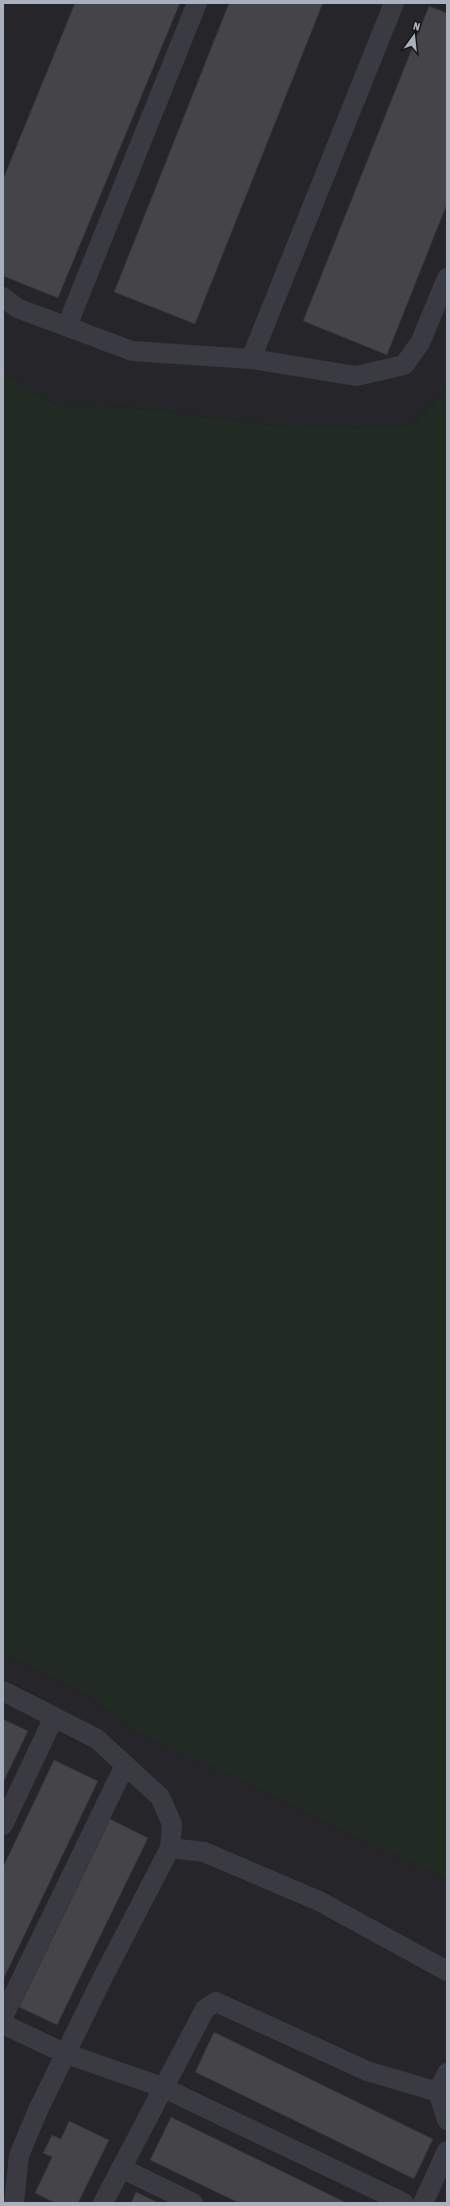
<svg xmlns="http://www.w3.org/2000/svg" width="450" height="2206" font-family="'Asap Condensed',sans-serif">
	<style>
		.built { fill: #262529 }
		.green { fill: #212b23 }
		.building { fill: #444449; stroke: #343338 }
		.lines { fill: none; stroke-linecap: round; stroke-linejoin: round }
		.service { stroke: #3a3b42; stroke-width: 20 }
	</style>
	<rect width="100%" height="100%" fill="#1a1a1c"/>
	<g class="built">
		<path d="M3,3H447V390L410,428L286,427L134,408L58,406L3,374Z"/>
		<path d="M3,1653L85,1694L138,1732L447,1880V2203H3Z"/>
	</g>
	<path class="green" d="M3,374L58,406L134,408L286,427L410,428L447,390V1880L138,1732L85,1694L3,1653Z"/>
	<g class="building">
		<path d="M75,3H180L58,298L3,276V179Z"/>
		<path d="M229,3H323L195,324L114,292Z"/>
		<path d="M429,6L447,13V204L387,355L303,321Z"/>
		<path d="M3,1719L28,1731L3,1783Z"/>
		<path d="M54,1760L98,1781L3,1980V1867Z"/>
		<path d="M110,1819L148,1838L57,2025L19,2007Z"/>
		<path d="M214,2032L433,2139L414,2179L195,2072Z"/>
		<path d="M171,2117L347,2203H239L150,2160Z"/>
		<path d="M69,2121L109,2140L78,2203H55L35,2193L52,2157L43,2153L52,2135L61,2139Z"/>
		<path d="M136,2192L159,2203H131Z"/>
	</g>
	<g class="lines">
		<g class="service">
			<path d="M3,297L17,308L132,351L251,359L394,3"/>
			<path d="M67,326L197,3"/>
			<path d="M251,359L356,376L404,365L420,343L447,278"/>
			<path d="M3,1691L97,1739L160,1797L172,1824L170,1848L101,1981L39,2108L19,2155L14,2203"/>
			<path d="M3,1825L54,1717"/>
			<path d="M170,1848L204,1852L319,1901L447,1971"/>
			<path d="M3,2017L125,1765"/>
			<path d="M3,2024L64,2053L162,2087L404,2203"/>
			<path d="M447,2073L438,2092L447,2120"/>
			<path d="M121,2168L193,2203"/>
			<path d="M103,2203L205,2009L216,2002L367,2071L438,2092"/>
			<path d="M423,2203L447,2151"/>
		</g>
	</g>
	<rect width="450" height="2206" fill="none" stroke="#abb0bd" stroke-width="8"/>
	<g transform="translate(414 36) rotate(15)" stroke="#151417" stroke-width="3" paint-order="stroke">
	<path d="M0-3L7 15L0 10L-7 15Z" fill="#abb0bd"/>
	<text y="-6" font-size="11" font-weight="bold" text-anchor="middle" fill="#abb0bd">N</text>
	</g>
</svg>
